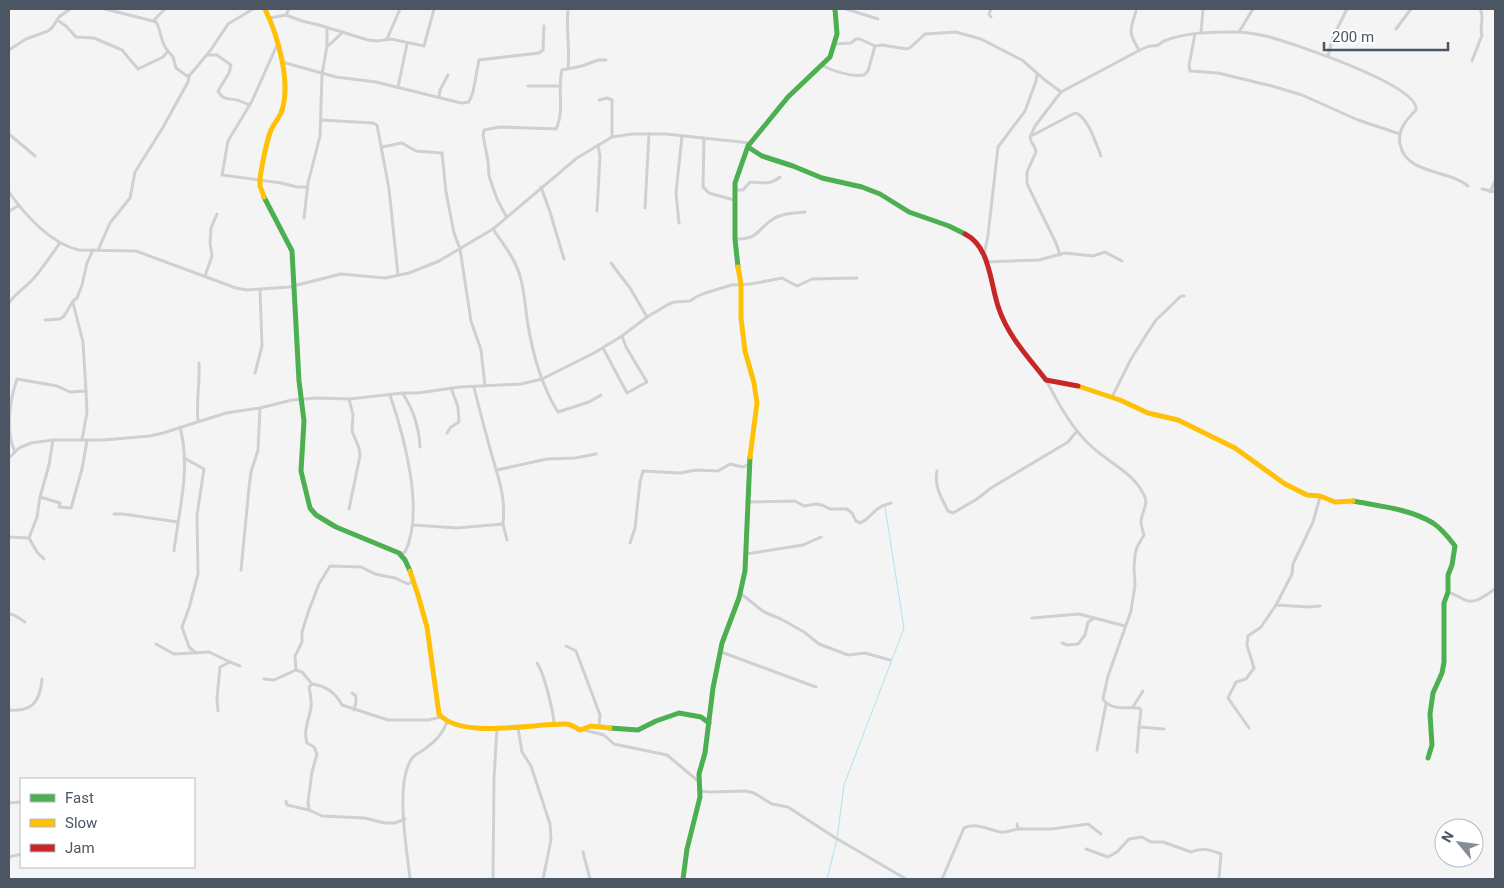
<svg xmlns="http://www.w3.org/2000/svg" width="1504" height="888" font-family="Roboto,sans-serif">
	<style>
		.lines { fill: none; stroke-linecap: round; stroke-linejoin: round }
		.stream { stroke: #aee2f0; stroke-width: 1 }
		.street { stroke: #ced0d2; stroke-width: 3 }
		.fast { stroke: #4caf50; stroke-width: 5 }
		.slow { stroke: #ffc107; stroke-width: 5 }
		.jam { stroke: #c62828; stroke-width: 5 }
	</style>
	<rect width="100%" height="100%" fill="#f4f4f4"/>
	<g class="lines">
		<path class="stream" d="M827,879L837,839L844,785L904,628L885,507"/>
		<g class="street">
			<path d="M105,9L153,21L165,9"/>
			<path d="M568,9C566,29 570,48 568,68"/>
			<path d="M846,9L878,19"/>
			<path d="M991,9L989,14L991,17"/>
			<path d="M1136,11C1130,30 1128,33 1139,50"/>
			<path d="M286,15L289,9"/>
			<path d="M270,18L286,15L302,21L319,25L368,40L377,41L391,39L424,46L434,9"/>
			<path d="M57,20L66,26L76,37L94,38L122,50L138,69L163,57L168,51C160,43 162,31 156,22L153,21"/>
			<path d="M1396,29L1411,9"/>
			<path d="M1239,32L1253,9"/>
			<path d="M1201,33L1203,9"/>
			<path d="M1195,34L1189,65L1190,71L1218,73L1272,86L1302,95L1358,120L1400,134"/>
			<path d="M387,39L400,9"/>
			<path d="M835,44L851,43L856,39H860L875,46L882,45L907,49L911,47L925,34L956,32L981,39L1022,60L1045,80L1061,92L1140,50C1143,49 1147,46 1151,46C1154,45 1155,47 1158,45C1160,44 1162,42 1164,41C1186,32 1213,32 1236,32C1245,32 1256,34 1266,36C1289,42 1420,85 1416,110C1407,119 1397,130 1400,144C1406,175 1448,169 1468,186"/>
			<path d="M277,45L252,101L228,141L222,175L281,183L297,187H307"/>
			<path d="M328,46L343,32"/>
			<path d="M9,50L26,39L48,31L52,28L59,17L70,9"/>
			<path d="M168,51L173,57L176,68L187,76L190,75L210,51L228,24L253,9"/>
			<path d="M208,55H217L231,65L229,73L218,91C223,101 229,98 237,100C241,101 246,104 250,105"/>
			<path d="M1328,56L1333,37L1347,9"/>
			<path d="M1472,61L1482,35C1479,27 1485,17 1480,9"/>
			<path d="M282,62L336,77L376,82L461,103L469,102L473,92L479,60L539,53L543,50L544,26"/>
			<path d="M823,66C836,72 850,77 864,75L868,71L875,46"/>
			<path d="M528,86H561"/>
			<path d="M398,87L407,44"/>
			<path d="M439,97L440,90L448,75"/>
			<path d="M599,100L607,98L612,100V137"/>
			<path d="M321,120L373,123L377,125L389,189L398,275"/>
			<path d="M9,134L35,156"/>
			<path d="M1031,136L1075,113C1088,116 1096,144 1101,156"/>
			<path d="M704,138L703,187L709,193L734,200"/>
			<path d="M382,147L402,143L416,151L442,153L446,192L454,233L460,249L471,321L481,350L485,386"/>
			<path d="M541,187L550,212L564,259"/>
			<path d="M1482,189L1495,192"/>
			<path d="M735,190H743L750,182C763,182 769,186 780,177"/>
			<path d="M9,192C24,214 51,244 79,250L136,251L236,288L247,290L289,287L341,274L385,278L409,273L439,261L493,229L577,158L612,137L632,134H666L750,143"/>
			<path d="M1490,192L1495,181"/>
			<path d="M645,208L649,134"/>
			<path d="M9,211L18,206"/>
			<path d="M597,211L600,156L598,145"/>
			<path d="M506,216L497,199L489,176L488,161L483,135L484,130L500,127L556,129C565,111 557,88 562,70L582,66L598,60H606"/>
			<path d="M304,218L308,183L320,136L322,74L327,46V27"/>
			<path d="M679,223L676,193L682,136"/>
			<path d="M493,229C503,244 515,258 520,276C525,292 525,308 528,325C533,355 542,387 558,412L589,402L601,395"/>
			<path d="M735,239C760,239 756,230 773,219C783,213 794,213 805,212"/>
			<path d="M98,250L110,223L130,198L135,172L140,164L162,129L188,82L189,76"/>
			<path d="M984,255L988,235L998,147L1025,111L1036,81L1037,74"/>
			<path d="M1060,255L1056,243L1030,190L1027,183V172L1036,152L1035,148L1031,141L1030,137L1035,126L1061,92"/>
			<path d="M986,262L1039,260L1065,253L1093,256L1105,252L1122,261"/>
			<path d="M611,263L630,288L647,317"/>
			<path d="M205,276L212,256L210,243L211,228L217,214"/>
			<path d="M9,303C12,297 28,285 34,278C43,268 51,255 60,243"/>
			<path d="M73,303L83,342L86,391"/>
			<path d="M45,320L60,319L64,316L73,301L77,298L82,285L87,263L93,250"/>
			<path d="M603,348L627,393L647,382L626,347L622,336"/>
			<path d="M255,373L262,346L260,290"/>
			<path d="M1046,380C1058,403 1072,429 1091,446C1109,463 1133,472 1144,495C1149,504 1142,511 1141,521C1141,526 1143,531 1144,535L1137,547L1135,555L1134,568L1135,585L1131,611L1108,676L1103,699C1111,711 1126,707 1139,708L1141,710L1139,727L1164,729"/>
			<path d="M474,387C479,409 485,430 491,452C498,478 506,495 503,524"/>
			<path d="M403,394C413,409 419,429 420,447"/>
			<path d="M390,395C404,436 425,512 405,552L400,554"/>
			<path d="M1112,397L1131,359L1148,332L1156,320L1181,296H1184"/>
			<path d="M349,399L353,415L352,431L359,448L360,456L349,509"/>
			<path d="M198,421C196,401 200,383 199,363"/>
			<path d="M447,433L451,427L459,422L458,407L451,388"/>
			<path d="M15,452C5,432 10,399 17,379L57,386L70,392L86,391L87,412L82,440"/>
			<path d="M9,458L19,448L31,443L53,440H104L150,436L163,433L226,413L260,408L292,400L317,398L349,399L403,393H418L460,387L521,384L542,379L594,353L622,336L647,317L669,304L675,302L690,301L696,297L705,293L732,285L751,284L782,278L797,286L812,279L857,278"/>
			<path d="M184,458L204,469L197,515L198,574L189,608L182,627L189,647L196,653"/>
			<path d="M497,470L547,459L575,458L596,454"/>
			<path d="M937,471C934,486 941,497 948,511L953,513L977,499L991,488L1068,442L1077,431"/>
			<path d="M40,497L60,503L59,507L71,508L82,469L87,441"/>
			<path d="M747,502L795,501L804,506L816,504L822,505L830,509H847L852,513L856,521L860,523C874,517 871,508 891,503"/>
			<path d="M114,514H123L178,522"/>
			<path d="M413,525L457,528L503,524L507,540"/>
			<path d="M9,537L29,538"/>
			<path d="M630,543L635,528L640,482L643,471L680,473L696,470L718,471L730,464L743,467L748,465"/>
			<path d="M174,551C179,509 191,469 180,427"/>
			<path d="M746,554L803,545L821,537"/>
			<path d="M44,559L37,552L29,538L37,517L40,497L49,465L53,440"/>
			<path d="M241,570L249,488L251,472L258,450L260,408"/>
			<path d="M1448,592C1454,594 1457,596 1463,599C1474,606 1486,595 1495,589"/>
			<path d="M740,593L764,612L781,619L804,632L819,644L848,655L865,653L890,660"/>
			<path d="M1276,605L1309,607L1320,606"/>
			<path d="M9,614L14,615L25,622"/>
			<path d="M1032,618L1079,614L1125,626"/>
			<path d="M1062,643L1067,645L1078,644L1085,635L1088,622L1094,618"/>
			<path d="M156,644L174,654L209,652L230,662"/>
			<path d="M566,646L576,651L600,715L599,726"/>
			<path d="M721,652L816,687"/>
			<path d="M537,663C544,673 554,713 554,725"/>
			<path d="M296,670L295,656L302,642V632L309,610L319,584L330,566L361,567L375,574L395,578L408,584L413,581"/>
			<path d="M264,679L274,680L296,670L302,672L312,684L309,687C310,693 312,701 311,707C309,720 303,730 307,743L314,747L317,754L312,772L308,802L309,810"/>
			<path d="M312,684C326,686 336,693 342,705L388,720H428L441,717"/>
			<path d="M352,693L356,696V702L354,710"/>
			<path d="M1133,707L1143,691"/>
			<path d="M9,710C33,712 40,701 42,679"/>
			<path d="M218,711L217,698L220,667L230,662L240,666"/>
			<path d="M518,728L522,752L531,766L550,824L551,840L543,879"/>
			<path d="M1249,728L1228,698L1236,682L1246,679L1254,668L1247,645L1248,636L1261,627L1276,605L1292,574L1293,564L1313,522L1320,497"/>
			<path d="M584,730L604,735L614,744L667,755L698,781"/>
			<path d="M1097,750L1106,704"/>
			<path d="M1137,752L1139,727"/>
			<path d="M700,791L710,792L746,791L754,793L772,804L788,807L834,837L906,879"/>
			<path d="M286,801L287,805L309,810L322,816L364,818L385,823H395L405,819"/>
			<path d="M9,803L21,802"/>
			<path d="M1018,829H1052L1088,824L1101,834"/>
			<path d="M1086,849L1108,857L1117,852L1129,839L1142,837L1151,842H1163L1191,852C1202,847 1211,850 1221,854L1219,879"/>
			<path d="M583,852L590,879"/>
			<path d="M9,857L21,854"/>
			<path d="M410,879C407,849 394,781 413,757C417,753 422,752 426,748C436,741 443,734 447,722"/>
			<path d="M493,879L494,778L497,728"/>
			<path d="M942,879L964,828C976,822 989,830 1001,832C1006,833 1012,830 1018,829L1017,824"/>
		</g>
		<g class="fast">
			<path d="M748,147L762,156L793,166L822,178L862,187L880,194L909,212L949,226L965,234"/>
			<path d="M264,197L292,251L299,381L304,421L301,471L310,508L316,515L336,527L399,553L405,560L410,571"/>
			<path d="M738,267L735,239V183L748,146L788,97L830,57L837,34L835,9"/>
			<path d="M1353,501C1379,506 1410,509 1433,523C1442,529 1449,538 1455,546L1452,565L1448,575V592L1444,603V662L1442,673L1433,693L1430,714L1432,745L1428,758"/>
			<path d="M610,728L638,730L656,721L679,713L701,717L709,723"/>
			<path d="M683,879L687,849L700,797L699,774L705,753L713,688L722,643L739,598L745,571L750,457"/>
		</g>
		<g class="slow">
			<path d="M264,197C263,193 261,189 260,186C259,175 267,140 271,130C274,124 278,119 281,113C292,84 278,36 265,9"/>
			<path d="M738,267L741,284V318L745,351L754,383L757,403L750,457"/>
			<path d="M1078,386L1120,400L1148,413L1178,420L1235,448L1285,484L1307,495L1320,496L1335,502L1353,501"/>
			<path d="M410,571L418,595L427,627L439,714C461,740 535,723 566,724C571,724 576,728 580,730L591,726L610,728"/>
		</g>
		<path class="jam" d="M965,234C991,247 990,285 999,309C1008,336 1029,358 1046,380L1078,386"/>
	</g>
	<rect width="1504" height="888" fill="none" stroke="#4a5661" stroke-width="20"/>
	<rect x="20" y="778" width="175" height="90" fill="#ffffff" stroke="#b7bbc0"/>
	<rect x="30" y="794" width="25" height="8" fill="#4caf50" stroke="#b7bbc0"/>
	<text x="65" y="803" font-size="15" fill="#4a5661">Fast</text>
	<rect x="30" y="819" width="25" height="8" fill="#ffc107" stroke="#b7bbc0"/>
	<text x="65" y="828" font-size="15" fill="#4a5661">Slow</text>
	<rect x="30" y="844" width="25" height="8" fill="#c62828" stroke="#b7bbc0"/>
	<text x="65" y="853" font-size="15" fill="#4a5661">Jam</text>
	<g transform="translate(1459 843) rotate(299)"><circle r="24" fill="#ffffff" stroke="#b7bbc0"/>
	<path d="M0-4L9 19L0 12L-9 19Z" fill="#868d94"/>
	<text y="-8" font-size="14" font-weight="bold" text-anchor="middle" fill="#4a5661">N</text>
	</g>
	<path d="M1324 42v8h124v-8" fill="none" stroke="#4a5661" stroke-width="2.5"/>
	<text x="1332" y="42" font-size="15" fill="#4a5661" stroke="#ffffff" stroke-width="4" paint-order="stroke">200 m</text>
</svg>
